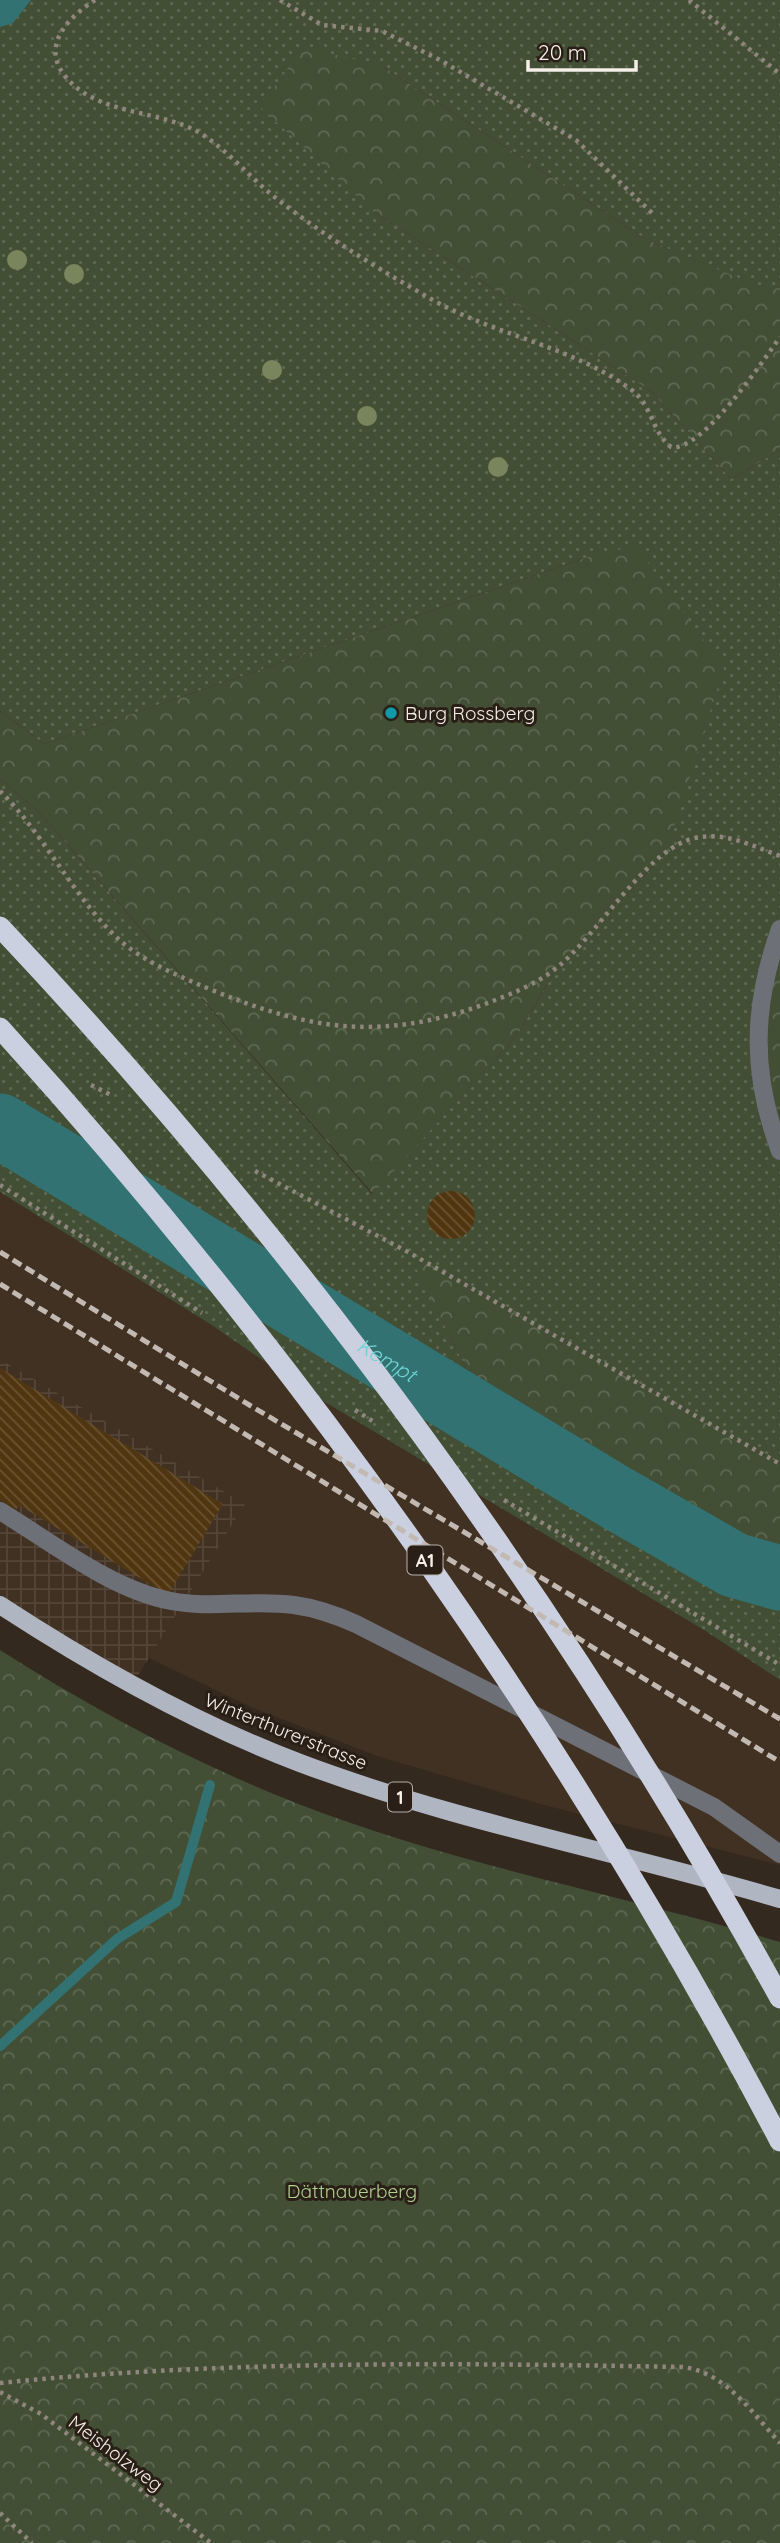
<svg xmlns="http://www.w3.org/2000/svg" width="780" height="2543" font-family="Quicksand,sans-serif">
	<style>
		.built { fill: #413123 }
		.industrial { fill: url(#industrial-grid) }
		.grass { fill: url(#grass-dots) }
		.forest { fill: url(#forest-crowns) }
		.water { fill: #337273 }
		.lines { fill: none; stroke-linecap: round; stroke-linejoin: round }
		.stream { stroke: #337273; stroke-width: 10 }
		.river { stroke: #337273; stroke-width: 65 }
		.building { fill: url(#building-back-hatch) }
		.path { stroke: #90867e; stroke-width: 4.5; stroke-dasharray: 3.5 5; stroke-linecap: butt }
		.service { stroke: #6e7077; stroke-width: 18 }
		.minor { stroke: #6e7077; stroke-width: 18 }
		.primary { stroke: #b0b5c2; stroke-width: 18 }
		.motorway { stroke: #cbd0e0; stroke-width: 21 }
		.rail { stroke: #c2b9b2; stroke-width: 5; stroke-dasharray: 10 5; stroke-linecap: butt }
		.tree { fill: #78855d }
		.culture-dot { fill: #0f9aa8; stroke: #2a1f16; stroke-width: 2.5 }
		.labels { text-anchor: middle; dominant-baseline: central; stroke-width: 6; stroke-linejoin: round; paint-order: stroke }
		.shield { fill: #2a1f16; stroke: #b9b0a9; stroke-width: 2 }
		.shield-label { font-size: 18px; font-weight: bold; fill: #f6eee8 }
		.poi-label { font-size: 19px; fill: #f6eee8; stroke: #2a1f16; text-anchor: start }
		.street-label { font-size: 19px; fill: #f6eee8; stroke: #2a1f16 }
		.park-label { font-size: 19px; fill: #b0d190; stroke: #2a1f16 }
		.water-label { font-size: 21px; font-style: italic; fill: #70d4d6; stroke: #2a1f16 }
	</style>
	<defs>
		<pattern id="industrial-grid" width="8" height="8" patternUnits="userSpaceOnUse" patternTransform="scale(1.75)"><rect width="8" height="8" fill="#413123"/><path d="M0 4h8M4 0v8" fill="none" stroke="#544538"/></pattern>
		<pattern id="grass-dots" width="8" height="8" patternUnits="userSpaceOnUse" patternTransform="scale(1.75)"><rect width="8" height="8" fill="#424f35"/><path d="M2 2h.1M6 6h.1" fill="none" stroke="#5e6952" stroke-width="1.8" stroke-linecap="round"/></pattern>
		<pattern id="forest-crowns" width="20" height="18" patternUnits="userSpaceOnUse" patternTransform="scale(1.75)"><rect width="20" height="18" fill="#424f35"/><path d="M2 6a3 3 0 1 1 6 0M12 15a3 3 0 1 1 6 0" fill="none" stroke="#5e6952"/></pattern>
		<pattern id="building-back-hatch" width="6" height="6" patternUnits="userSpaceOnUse" patternTransform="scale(1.75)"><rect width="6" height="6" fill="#503610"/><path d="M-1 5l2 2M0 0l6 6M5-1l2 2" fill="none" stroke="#6a5333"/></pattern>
	</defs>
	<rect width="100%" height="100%" fill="#34291f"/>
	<path class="built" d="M0,1192L210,1324L310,1393L707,1632L780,1680V1865L544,1805L377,1756L251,1707L149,1658L244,1504L0,1359Z"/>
	<path class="industrial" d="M0,1359L245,1504L132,1685L0,1605Z"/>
	<path class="grass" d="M0,0H780V287L766,290L647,240L382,66L374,212L651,391L731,479L780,450V1464L409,1253L471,1379L780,1587V1680L707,1632L310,1393L210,1324L0,1192V779L40,813L372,1194L518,1034L557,968L666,853L594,555L44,744L0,711Z"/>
	<g class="forest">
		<path d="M303,47L382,66L647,240L766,289L780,287V450L731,479L651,391L374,212L260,107Z"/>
		<path d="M636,546L724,668L666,853L557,968L518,1034L373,1194L40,813L0,779V711L44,744L594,555Z"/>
		<path d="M780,929V1151L761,1083L770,957Z"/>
		<path d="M408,1252L780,1464V1587L471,1379Z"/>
		<path d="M0,1650C94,1710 192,1762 296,1803C452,1864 619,1894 780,1942V2543H0Z"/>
	</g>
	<path class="water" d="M0,0H31L13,23L0,27Z"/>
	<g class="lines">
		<path class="stream" d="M0,2046L117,1939L176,1902L210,1785"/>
		<path class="river" id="s1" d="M0,1126L615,1497L734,1565L780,1578"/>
	</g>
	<g class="building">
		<circle cx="451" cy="1215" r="24"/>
		<path d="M0,1368L223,1504L168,1595L19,1505L16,1510L0,1500Z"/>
	</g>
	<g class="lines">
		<g class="path">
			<path d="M95,0C69,17 40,45 65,76C97,116 159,109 200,133C227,150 248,175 272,195C321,234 377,268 431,299C496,336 573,346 633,391C652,406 652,432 671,447C701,453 763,361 780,337"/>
			<path d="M280,0L322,25L382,31L440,60L576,140L652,213"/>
			<path d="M689,0L780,74"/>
			<path d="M0,791C45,835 78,905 123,943C147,963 179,976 207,988C308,1030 380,1042 485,1004C511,994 538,984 560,965C598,933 643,856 688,840C720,829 750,845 780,856"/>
			<path d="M91,1085L111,1095"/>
			<path d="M255,1171L408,1252L780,1464"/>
			<path d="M0,1185L202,1313"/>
			<path d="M355,1410L374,1422"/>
			<path d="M504,1500L780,1665"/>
			<path d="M0,2383C227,2360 455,2363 682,2367C726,2372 752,2413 780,2443"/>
			<path d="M0,2392L41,2414L211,2543"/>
			<path d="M0,2513L32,2543"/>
		</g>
		<path class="service" d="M0,1511C51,1542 112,1590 171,1601C212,1609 253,1599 294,1605C316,1608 336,1615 356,1624L714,1807L780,1854"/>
		<path class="minor" d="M780,929C752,1007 751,1074 780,1151"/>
		<path class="primary" d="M0,1605C95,1667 194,1723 300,1763C456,1822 620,1852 780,1899"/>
		<g class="motorway">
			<path d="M0,927C303,1248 568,1612 780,1998"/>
			<path d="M0,1028C305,1364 569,1739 780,2141"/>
		</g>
		<g class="rail">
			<path d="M0,1252L251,1406L780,1719"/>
			<path d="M0,1284L780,1762"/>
		</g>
	</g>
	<g class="tree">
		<circle cx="17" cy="260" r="10"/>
		<circle cx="74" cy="274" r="10"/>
		<circle cx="272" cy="370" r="10"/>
		<circle cx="367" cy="416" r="10"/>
		<circle cx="498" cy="467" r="10"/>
	</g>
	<circle class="culture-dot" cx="391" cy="713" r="7"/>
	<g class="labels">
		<g class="shield">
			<rect x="407.5" y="1545.5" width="35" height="29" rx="5"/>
			<rect x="388" y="1782.5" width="24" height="29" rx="5"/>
		</g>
		<g class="shield-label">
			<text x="425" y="1560">A1</text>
			<text x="400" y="1797">1</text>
		</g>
		<g class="poi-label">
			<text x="405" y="713">Burg Rossberg</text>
		</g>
		<g class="street-label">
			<text transform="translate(286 1731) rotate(22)">Winterthurerstrasse</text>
			<text transform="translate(116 2453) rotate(37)">Meisholzweg</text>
		</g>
		<g class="park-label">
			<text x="352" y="2191">Dättnauerberg</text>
		</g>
		<g class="water-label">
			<text stroke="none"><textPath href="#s1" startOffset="452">Kempt</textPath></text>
		</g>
	</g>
	<path d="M528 60v10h108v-10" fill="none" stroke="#f6eee8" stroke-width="3.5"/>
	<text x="538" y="60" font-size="21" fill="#f6eee8" stroke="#2a1f16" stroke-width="5" paint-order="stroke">20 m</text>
</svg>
